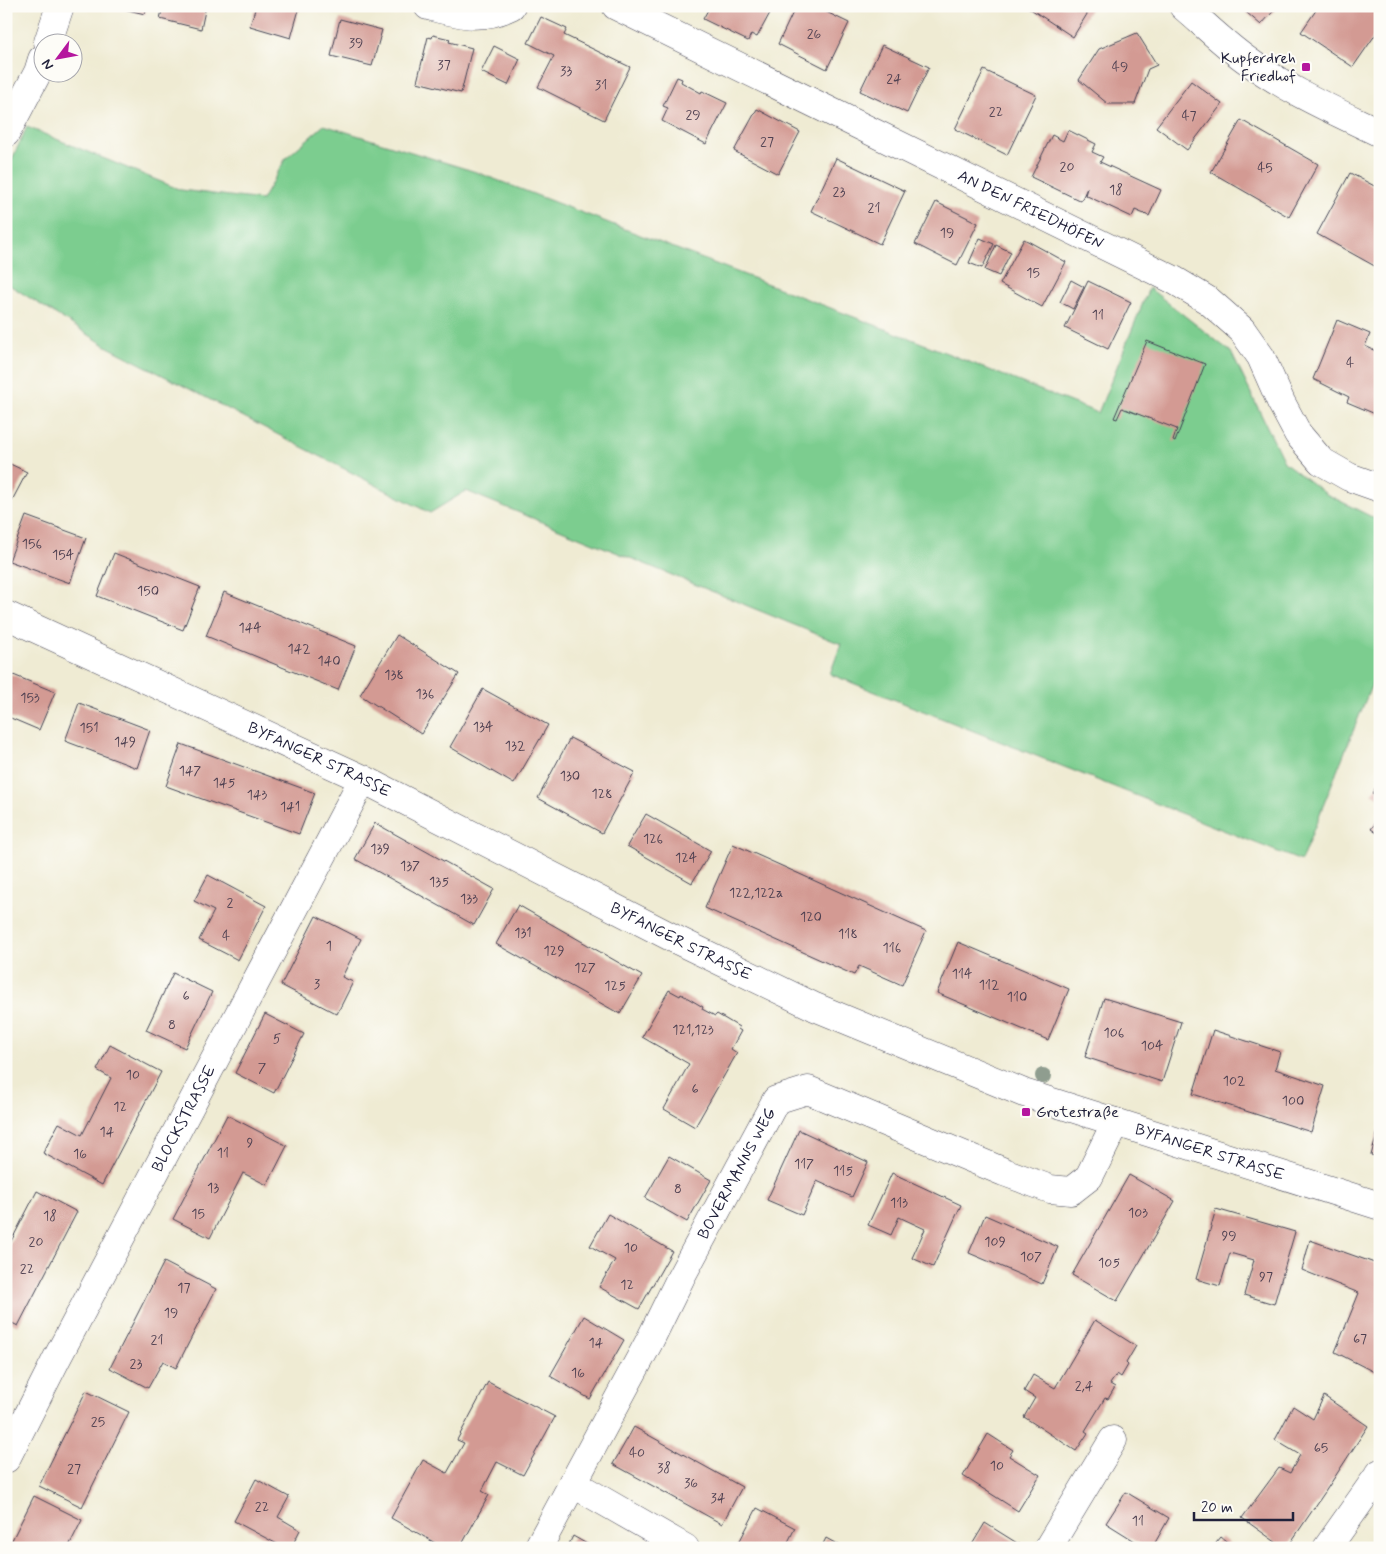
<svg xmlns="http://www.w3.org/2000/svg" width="1386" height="1554" font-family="Mynerve,sans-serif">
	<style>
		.green { fill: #7bcd8f; stroke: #4e7865 }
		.building { fill: #d39a93 }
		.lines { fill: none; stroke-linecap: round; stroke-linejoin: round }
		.minor-casing { stroke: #414052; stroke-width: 29 }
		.tertiary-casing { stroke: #414052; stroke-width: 29 }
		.minor { stroke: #fff; stroke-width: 28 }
		.tertiary { stroke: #fff; stroke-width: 28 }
		.tree { fill: #8f9d8f }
		.poi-dot { fill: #b5179e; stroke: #fdfcf7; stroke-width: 2 }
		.labels { text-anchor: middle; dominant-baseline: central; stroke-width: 4; stroke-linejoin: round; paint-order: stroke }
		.number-label { font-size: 14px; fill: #4e4051 }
		.poi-label { font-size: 16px; fill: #22223b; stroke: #fdfcf7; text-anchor: end }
		.street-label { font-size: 16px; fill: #22223b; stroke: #fdfcf7 }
	</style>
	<rect width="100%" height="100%" fill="#fdfcf7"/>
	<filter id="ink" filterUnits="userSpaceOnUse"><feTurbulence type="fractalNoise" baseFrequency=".02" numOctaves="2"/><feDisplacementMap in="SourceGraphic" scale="10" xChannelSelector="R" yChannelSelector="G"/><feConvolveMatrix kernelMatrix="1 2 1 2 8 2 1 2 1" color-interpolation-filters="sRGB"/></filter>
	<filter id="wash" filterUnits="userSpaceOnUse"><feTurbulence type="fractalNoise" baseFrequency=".0096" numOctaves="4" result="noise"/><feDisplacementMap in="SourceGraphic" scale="20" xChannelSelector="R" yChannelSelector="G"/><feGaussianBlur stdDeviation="1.12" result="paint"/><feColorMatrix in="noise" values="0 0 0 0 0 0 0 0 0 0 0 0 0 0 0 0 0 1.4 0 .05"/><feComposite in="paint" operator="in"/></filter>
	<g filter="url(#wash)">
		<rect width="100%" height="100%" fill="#efebd3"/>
		<path class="green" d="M324,125L476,172L914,340L1098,413L1149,288L1231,352L1284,462L1326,494L1380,521V664L1301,861L830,674L841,644L466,491L430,513L108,347L6,283V172L27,127L181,190L262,200L286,158Z"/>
		<g id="blocks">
			<g class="building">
				<path d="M111,6H147L145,14Z"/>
				<path d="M163,6H206L201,29L160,19Z"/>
				<path d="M256,6H300L291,38L250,26Z"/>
				<path d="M710,6H758L770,13L757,37L751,34L748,41L703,19Z"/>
				<path d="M796,6H814L849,23L827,69L778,44Z"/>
				<path d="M1026,6H1092L1073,37Z"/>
				<path d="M1239,6H1278L1261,25Z"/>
				<path d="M1319,6H1380V28L1353,67L1301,32Z"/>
				<path d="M541,17L567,29L564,35L630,67L604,120L538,87L554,56L528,43Z"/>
				<path d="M340,19L382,30L372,66L331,56Z"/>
				<path d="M1137,33L1157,65L1148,69L1135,104H1108L1079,80L1099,49Z"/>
				<path d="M433,35L450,39L449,42L472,48L461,93L417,82L428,37L432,38Z"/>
				<path d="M882,45L929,67L907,113L860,91Z"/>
				<path d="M494,46L520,59L508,85L481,72Z"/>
				<path d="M984,70L1036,95L1007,155L955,129Z"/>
				<path d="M677,77L682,79L681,82L701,93L702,91L727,103L706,144L662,121L668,108L663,106Z"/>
				<path d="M1191,81L1222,104L1187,150L1156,127Z"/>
				<path d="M757,109L800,132L778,174L734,151Z"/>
				<path d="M1241,120L1318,164L1289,217L1211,172Z"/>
				<path d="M1068,130L1096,144L1092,152L1103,157L1100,162L1161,190L1149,216L1135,210L1132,217L1085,195L1087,188L1081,201L1031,177L1052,135L1063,141Z"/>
				<path d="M836,158L905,191L880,244L811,211Z"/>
				<path d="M1350,173L1380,189V269L1317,234Z"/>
				<path d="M936,202L978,223L957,265L915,244Z"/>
				<path d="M980,238L994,244L982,268L969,263Z"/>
				<path d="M1024,239L1066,262L1042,307L1000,284Z"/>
				<path d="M996,245L1011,252L999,276L985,270Z"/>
				<path d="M1071,280L1084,287L1073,309L1060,302Z"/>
				<path d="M1088,281L1131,302L1108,349L1065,328Z"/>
				<path d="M1337,320L1370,334L1365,346L1380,353V416L1347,402L1349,397L1313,379Z"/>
				<path d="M1147,341L1205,364L1175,442L1173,441L1177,429L1122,408L1117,419L1114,418Z"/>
				<path d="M6,462L27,472L6,512Z"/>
				<path d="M26,516L86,538L70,583L9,561Z"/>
				<path d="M114,553L200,587L183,630L97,596Z"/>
				<path d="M224,592L356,646L338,690L206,636Z"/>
				<path d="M397,635L459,674L421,734L360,695Z"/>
				<path d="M6,672L55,692L39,730L6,716Z"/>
				<path d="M483,689L548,725L514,784L450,747Z"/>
				<path d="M79,703L150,730L137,768L65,741Z"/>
				<path d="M570,738L635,772L602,833L538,798Z"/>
				<path d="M181,744L315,793L299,834L166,786Z"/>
				<path d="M1380,781V798L1372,793Z"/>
				<path d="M646,814L711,851L692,883L627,846Z"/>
				<path d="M1380,817V835L1371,829Z"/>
				<path d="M375,823L494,889L474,925L355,859Z"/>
				<path d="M733,844L926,931L902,985L859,966L854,975L705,908Z"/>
				<path d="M208,875L266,906L238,960L199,940L214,911L194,901Z"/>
				<path d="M518,905L642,976L620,1014L496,944Z"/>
				<path d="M316,916L361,939L342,977L353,982L337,1014L281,985Z"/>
				<path d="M958,942L1069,989L1048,1040L937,993Z"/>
				<path d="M173,973L212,992L185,1048L146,1030Z"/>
				<path d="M669,990L680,996L681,994L703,1007L702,1009L715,1016L717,1014L739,1027L738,1029L741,1031L731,1049L737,1053L695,1127L664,1109L689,1064L642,1037Z"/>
				<path d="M1104,998L1181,1022L1162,1082L1085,1057Z"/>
				<path d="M265,1014L304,1034L274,1093L235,1073Z"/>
				<path d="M1213,1030L1280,1052L1275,1069L1325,1086L1311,1132L1193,1094Z"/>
				<path d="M110,1045L161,1072L102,1185L43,1153L59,1123L82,1135L111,1078L97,1070Z"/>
				<path d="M227,1115L287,1146L267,1185L243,1173L210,1238L173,1219Z"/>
				<path d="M1379,1128H1380V1158L1371,1155Z"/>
				<path d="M799,1130L868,1162L852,1197L817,1181L802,1215L767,1200Z"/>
				<path d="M669,1156L711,1180L687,1222L645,1198Z"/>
				<path d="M892,1173L961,1205L933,1267L912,1258L925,1229L899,1217L891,1235L868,1225Z"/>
				<path d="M1129,1175L1175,1201L1117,1301L1072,1275Z"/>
				<path d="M37,1191L77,1212L18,1326L6,1320V1251Z"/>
				<path d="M1216,1209L1295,1232L1274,1304L1244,1295L1254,1260L1230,1253L1220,1286L1196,1279Z"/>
				<path d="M608,1214L672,1251L639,1309L599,1287L615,1260L590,1246Z"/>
				<path d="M985,1215L1058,1247L1042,1284L969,1253Z"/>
				<path d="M1310,1240L1380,1265V1365L1376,1373L1335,1352L1359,1293L1302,1270Z"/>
				<path d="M164,1262L216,1289L176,1368L163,1361L148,1388L110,1368Z"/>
				<path d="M584,1316L624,1340L590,1399L550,1376Z"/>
				<path d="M1095,1320L1136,1346L1126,1363L1128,1365L1121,1377L1117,1374L1110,1384L1115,1387L1108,1399L1105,1398L1085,1431L1088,1433L1076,1451L1024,1417L1035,1398L1024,1391L1033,1375L1055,1388Z"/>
				<path d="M488,1382L555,1417L523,1475L497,1462L482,1491L489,1495L460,1548H444L391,1518L423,1460L447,1473L464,1443L457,1440Z"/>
				<path d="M86,1391L129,1412L82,1507L39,1486Z"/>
				<path d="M1324,1396L1368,1426L1325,1492L1287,1548H1284L1242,1518L1279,1468L1290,1473L1300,1455L1275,1440L1293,1406L1313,1419Z"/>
				<path d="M634,1427L742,1487L722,1524L613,1464Z"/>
				<path d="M988,1434L1013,1450L1009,1456L1040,1475L1018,1511L963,1476Z"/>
				<path d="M256,1479L289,1497L278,1517L300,1530L291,1548H277L279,1545L234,1521Z"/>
				<path d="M1126,1492L1169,1518L1152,1548H1146L1106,1523Z"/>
				<path d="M34,1496L82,1520L68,1548H8Z"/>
				<path d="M757,1508L795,1528L785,1548H736Z"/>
				<path d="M985,1523L1025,1548H970Z"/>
				<path d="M573,1536L594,1548H567Z"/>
				<path d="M1221,1537L1235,1548H1212Z"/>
				<path d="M826,1538L844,1548H821Z"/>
			</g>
		</g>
	</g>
	<g filter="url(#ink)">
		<use href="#blocks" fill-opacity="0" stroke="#414052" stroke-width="1"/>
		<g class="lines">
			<defs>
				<g id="minor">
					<path d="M428,6C460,14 480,21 511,6"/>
					<path id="s1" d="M616,6L1174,280L1209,301L1242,330L1261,357L1281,402L1298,434L1321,461L1349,477L1380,488"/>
					<path d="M48,42L60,6"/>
					<path d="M6,133L38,72L42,59"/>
					<path id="s2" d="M6,1459L57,1358L363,779"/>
					<path d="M572,1483L685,1548"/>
					<path id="s3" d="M538,1548L649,1342L681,1277L776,1100L808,1090L1004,1172L1050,1189L1071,1191L1089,1177L1116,1122"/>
					<path d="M1048,1548L1113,1440"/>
					<path d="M1327,1548L1380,1473"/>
				</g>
				<g id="tertiary">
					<path d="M1183,6C1204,24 1225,45 1248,61C1289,91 1335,111 1380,133"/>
					<path id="s4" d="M6,615L363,779L679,941L815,1007L1024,1093L1380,1206"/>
				</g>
			</defs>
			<use href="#minor" class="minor-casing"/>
			<use href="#tertiary" class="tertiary-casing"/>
			<use href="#minor" class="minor"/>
			<use href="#tertiary" class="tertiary"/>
		</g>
		<circle class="tree" cx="1043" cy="1076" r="8"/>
	</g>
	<g class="poi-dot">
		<rect x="1301" y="62" width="10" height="10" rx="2.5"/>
		<rect x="1021" y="1107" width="10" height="10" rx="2.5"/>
	</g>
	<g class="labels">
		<g class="number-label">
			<text x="814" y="34">26</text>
			<text x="356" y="43">39</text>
			<text x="444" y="65">37</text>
			<text x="1120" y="67">49</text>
			<text x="566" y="71">33</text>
			<text x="894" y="79">24</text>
			<text x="601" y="85">31</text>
			<text x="996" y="112">22</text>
			<text x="693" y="115">29</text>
			<text x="1189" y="116">47</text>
			<text x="767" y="142">27</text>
			<text x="1067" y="167">20</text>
			<text x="1265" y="168">45</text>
			<text x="1116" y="190">18</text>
			<text x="839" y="192">23</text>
			<text x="874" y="208">21</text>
			<text x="947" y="233">19</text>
			<text x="1033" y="273">15</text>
			<text x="1098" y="315">11</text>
			<text x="1350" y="363">4</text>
			<text x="32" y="544">156</text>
			<text x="63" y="555">154</text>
			<text x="148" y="591">150</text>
			<text x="250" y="628">144</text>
			<text x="299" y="649">142</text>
			<text x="329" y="661">140</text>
			<text x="394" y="675">138</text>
			<text x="425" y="694">136</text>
			<text x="30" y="698">153</text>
			<text x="483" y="727">134</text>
			<text x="89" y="728">151</text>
			<text x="125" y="742">149</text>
			<text x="515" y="746">132</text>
			<text x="190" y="771">147</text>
			<text x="570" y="776">130</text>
			<text x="224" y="783">145</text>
			<text x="602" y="794">128</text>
			<text x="257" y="795">143</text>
			<text x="290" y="807">141</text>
			<text x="653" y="839">126</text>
			<text x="380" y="849">139</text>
			<text x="686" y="858">124</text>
			<text x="410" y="866">137</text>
			<text x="439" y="882">135</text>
			<text x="756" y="893">122,122a</text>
			<text x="469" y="899">133</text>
			<text x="230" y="903">2</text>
			<text x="811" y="917">120</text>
			<text x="523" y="933">131</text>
			<text x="848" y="934">118</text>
			<text x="226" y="936">4</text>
			<text x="329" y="946">1</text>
			<text x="892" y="948">116</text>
			<text x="554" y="951">129</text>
			<text x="585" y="968">127</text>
			<text x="962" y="974">114</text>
			<text x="317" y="984">3</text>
			<text x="989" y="985">112</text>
			<text x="615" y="986">125</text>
			<text x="186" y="996">6</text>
			<text x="1017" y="997">110</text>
			<text x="172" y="1025">8</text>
			<text x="693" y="1030">121,123</text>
			<text x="1114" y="1033">106</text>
			<text x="277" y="1039">5</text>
			<text x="1152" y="1046">104</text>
			<text x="262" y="1068">7</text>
			<text x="133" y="1075">10</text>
			<text x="1234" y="1081">102</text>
			<text x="695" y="1089">6</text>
			<text x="1293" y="1101">100</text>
			<text x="120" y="1107">12</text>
			<text x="107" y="1132">14</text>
			<text x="250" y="1143">9</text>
			<text x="223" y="1153">11</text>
			<text x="80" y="1154">16</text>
			<text x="804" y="1164">117</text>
			<text x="843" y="1171">115</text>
			<text x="213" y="1188">13</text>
			<text x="678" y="1189">8</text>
			<text x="899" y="1203">113</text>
			<text x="1138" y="1213">103</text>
			<text x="198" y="1214">15</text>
			<text x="50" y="1216">18</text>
			<text x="1229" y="1236">99</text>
			<text x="36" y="1242">20</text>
			<text x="995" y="1242">109</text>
			<text x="631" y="1248">10</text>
			<text x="1031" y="1257">107</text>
			<text x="1109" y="1263">105</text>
			<text x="27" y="1269">22</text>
			<text x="1266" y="1277">97</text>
			<text x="627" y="1285">12</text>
			<text x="184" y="1288">17</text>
			<text x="171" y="1313">19</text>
			<text x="1360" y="1339">67</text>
			<text x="157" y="1340">21</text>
			<text x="596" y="1343">14</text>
			<text x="136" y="1364">23</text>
			<text x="578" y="1373">16</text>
			<text x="1084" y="1386">2,4</text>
			<text x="98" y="1422">25</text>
			<text x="1321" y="1448">65</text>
			<text x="637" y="1453">40</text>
			<text x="997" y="1466">10</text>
			<text x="664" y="1468">38</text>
			<text x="74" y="1469">27</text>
			<text x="691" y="1483">36</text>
			<text x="718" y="1498">34</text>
			<text x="262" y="1507">22</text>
			<text x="1138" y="1521">11</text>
		</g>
		<g class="poi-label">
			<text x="1296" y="58">Kupferdreh<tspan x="1296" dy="18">Friedhof</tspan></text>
			<text x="1036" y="1112" text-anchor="start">Grotestraße</text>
		</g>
		<g class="street-label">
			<text stroke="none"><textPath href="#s1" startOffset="462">AN DEN FRIEDHÖFEN</textPath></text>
			<text stroke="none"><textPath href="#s4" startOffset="345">BYFANGER STRASSE</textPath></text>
			<text stroke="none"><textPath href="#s4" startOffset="750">BYFANGER STRASSE</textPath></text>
			<text stroke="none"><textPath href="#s2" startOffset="384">BLOCKSTRASSE</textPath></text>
			<text stroke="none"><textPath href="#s4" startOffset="1320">BYFANGER STRASSE</textPath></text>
			<text stroke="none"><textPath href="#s3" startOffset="424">BOVERMANNS WEG</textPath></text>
		</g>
	</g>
	<rect width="1386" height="1554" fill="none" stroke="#fdfcf7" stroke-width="25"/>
	<g transform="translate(58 58) rotate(238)"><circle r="24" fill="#fdfcf7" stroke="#a5a5ac"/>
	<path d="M0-4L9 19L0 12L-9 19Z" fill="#b5179e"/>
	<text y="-8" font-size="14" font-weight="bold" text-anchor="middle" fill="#22223b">N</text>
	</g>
	<path d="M1194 1512v8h99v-8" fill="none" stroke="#22223b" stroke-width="2.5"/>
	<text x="1201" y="1512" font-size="15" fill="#22223b" stroke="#fdfcf7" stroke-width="4" paint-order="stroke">20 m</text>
</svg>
